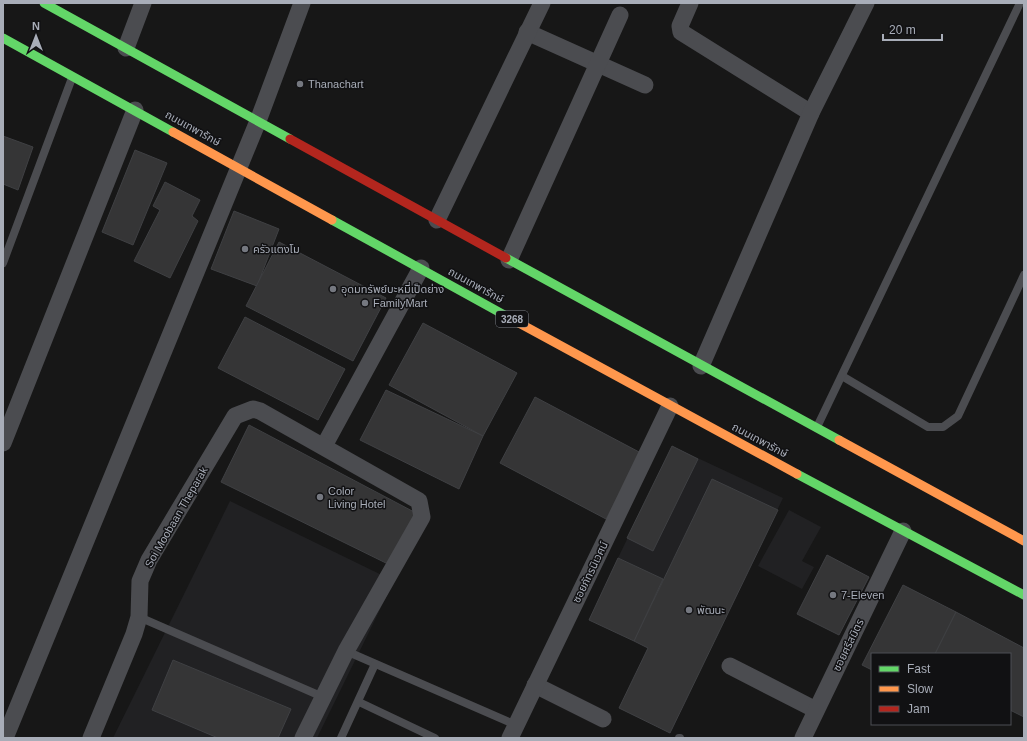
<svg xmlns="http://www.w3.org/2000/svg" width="1027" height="741" font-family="Helvetica,'Noto Sans Thai',sans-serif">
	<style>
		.built { fill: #212123 }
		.building { fill: #353536; stroke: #3f4043 }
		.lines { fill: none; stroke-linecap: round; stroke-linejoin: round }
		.lane { stroke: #4b4c50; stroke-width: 8 }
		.street { stroke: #4b4c50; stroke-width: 17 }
		.fast { stroke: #63d668; stroke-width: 9 }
		.slow { stroke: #ff974d; stroke-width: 9 }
		.jam { stroke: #b3261e; stroke-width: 9 }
		.poi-dot { fill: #757880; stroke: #111113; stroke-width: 1.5 }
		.labels { text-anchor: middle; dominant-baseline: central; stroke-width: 3; stroke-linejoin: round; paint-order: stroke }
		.shield { fill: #111113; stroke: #7b7e86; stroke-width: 1 }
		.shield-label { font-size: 10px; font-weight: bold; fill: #a8adb8 }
		.poi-label { font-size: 11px; fill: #a8adb8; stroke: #111113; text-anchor: start }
		.street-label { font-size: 11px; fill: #a8adb8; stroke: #111113 }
	</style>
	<rect width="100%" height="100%" fill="#171717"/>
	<g class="built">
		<path d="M672,446L783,498L670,733L619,708L648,648L634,641L664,580L618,558Z"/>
		<path d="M230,501L394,581L317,738H113Z"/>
		<path d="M789,510L821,527L802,561L814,567L802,589L758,566Z"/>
	</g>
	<g class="building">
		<path d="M3,136L33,147L18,190L3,184Z"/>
		<path d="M135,150L167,163L133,245L102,232Z"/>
		<path d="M165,182L200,200L192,216L198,221L170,278L134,261L160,210L153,206Z"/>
		<path d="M234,211L279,229L257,286L211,269Z"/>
		<path d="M279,242L386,298L353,361L246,306Z"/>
		<path d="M245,317L345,369L318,420L218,368Z"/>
		<path d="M423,323L517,373L483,436L389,385Z"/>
		<path d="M386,390L483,436L459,489L360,440Z"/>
		<path d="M535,397L641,453L606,519L500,463Z"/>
		<path d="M249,425L416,513L390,565L221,482Z"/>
		<path d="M672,446L698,459L653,551L627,538Z"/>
		<path d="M712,479L778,510L670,733L619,708L648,648L634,641Z"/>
		<path d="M827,555L869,577L839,635L797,614Z"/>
		<path d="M618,558L663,579L634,641L589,620Z"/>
		<path d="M903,585L956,612L935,654H872V670L862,665Z"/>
		<path d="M956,612L1024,648V717L1010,710V654H935Z"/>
		<path d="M173,660L291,709L278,738H218L152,710Z"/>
	</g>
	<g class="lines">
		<g class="lane">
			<path d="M3,263L72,78"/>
			<path d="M842,376L928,427H943L958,416L1024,275"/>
			<path d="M817,427L1020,3"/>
			<path d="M139,617L323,697"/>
			<path d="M346,651L516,725"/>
			<path d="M359,702L435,738"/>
			<path d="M341,738L375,664"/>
			<path d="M679,738H680"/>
		</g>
		<g class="street">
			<path d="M690,3L680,26L681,32L811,113"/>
			<path d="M527,32L645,85"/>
			<path d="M126,48L143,3"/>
			<path d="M437,220L542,3"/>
			<path d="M509,260L620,15"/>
			<path d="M701,366L811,113L866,3"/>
			<path d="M3,443L135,110"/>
			<path d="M324,446L421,268"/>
			<path d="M730,666L816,710"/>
			<path d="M535,685L603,719"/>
			<path d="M5,738L258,121L302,3"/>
			<path d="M91,738L134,634L139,617L140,581L149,560L235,416L253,409L260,411L412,497L419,501L422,517L346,651L303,738"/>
			<path d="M510,738L670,406"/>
			<path d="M803,738L903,531"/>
		</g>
		<g class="fast">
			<path d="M44,3L290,139"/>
			<path d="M3,38L173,132"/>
			<path d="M332,220L519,323"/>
			<path d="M506,258L839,440"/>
			<path d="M797,474L1024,595"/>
		</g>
		<g class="slow">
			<path d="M173,132L332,220"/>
			<path d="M519,323L797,474"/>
			<path d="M839,440L1024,541"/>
		</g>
		<path class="jam" d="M290,139L506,258"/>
	</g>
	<g class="poi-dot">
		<circle cx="300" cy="84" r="4"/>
		<circle cx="245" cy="249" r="4"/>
		<circle cx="333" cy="289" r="4"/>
		<circle cx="365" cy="303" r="4"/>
		<circle cx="320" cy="497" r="4"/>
		<circle cx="833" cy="595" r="4"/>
		<circle cx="689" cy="610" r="4"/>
	</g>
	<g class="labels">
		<rect class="shield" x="496" y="311" width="32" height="16" rx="3"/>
		<g class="shield-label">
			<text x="512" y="319">3268</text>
		</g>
		<g class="poi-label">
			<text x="308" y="84">Thanachart</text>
			<text x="253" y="249">ครัวแตงโม</text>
			<text x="341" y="289">อุดมทรัพย์บะหมี่เป็ดย่าง</text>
			<text x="373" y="303">FamilyMart</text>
			<text x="328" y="491">Color<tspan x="328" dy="13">Living Hotel</tspan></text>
			<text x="841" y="595">7-Eleven</text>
			<text x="697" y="610">พัฒนะ</text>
		</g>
		<g class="street-label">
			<text transform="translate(193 128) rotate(29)">ถนนเทพารักษ์</text>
			<text transform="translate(476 285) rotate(29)">ถนนเทพารักษ์</text>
			<text transform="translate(760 440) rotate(28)">ถนนเทพารักษ์</text>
			<text transform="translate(176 517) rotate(-60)">Soi Moobaan Theparak</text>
			<text transform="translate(590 572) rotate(-64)">ซอยภัทรนิเวศน์</text>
			<text transform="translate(848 645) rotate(-64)">ซอยศรีสมิตร</text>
		</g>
	</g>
	<rect width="1027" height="741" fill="none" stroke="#a8adb8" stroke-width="8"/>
	<rect x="871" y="653" width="140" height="72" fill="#111113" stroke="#4d4f55"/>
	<rect x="879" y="666" width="20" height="6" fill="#63d668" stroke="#4d4f55"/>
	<text x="907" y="673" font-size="12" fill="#a8adb8">Fast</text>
	<rect x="879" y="686" width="20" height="6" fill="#ff974d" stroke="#4d4f55"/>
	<text x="907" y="693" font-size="12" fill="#a8adb8">Slow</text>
	<rect x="879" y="706" width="20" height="6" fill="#b3261e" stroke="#4d4f55"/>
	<text x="907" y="713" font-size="12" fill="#a8adb8">Jam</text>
	<g transform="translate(36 36)" stroke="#111113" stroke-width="3" paint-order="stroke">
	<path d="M0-3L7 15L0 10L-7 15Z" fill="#a8adb8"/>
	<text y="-6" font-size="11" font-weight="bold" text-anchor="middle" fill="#a8adb8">N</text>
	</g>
	<path d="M883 34v6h59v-6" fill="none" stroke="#a8adb8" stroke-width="2"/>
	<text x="889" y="34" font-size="12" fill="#a8adb8" stroke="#111113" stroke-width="3" paint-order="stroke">20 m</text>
</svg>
